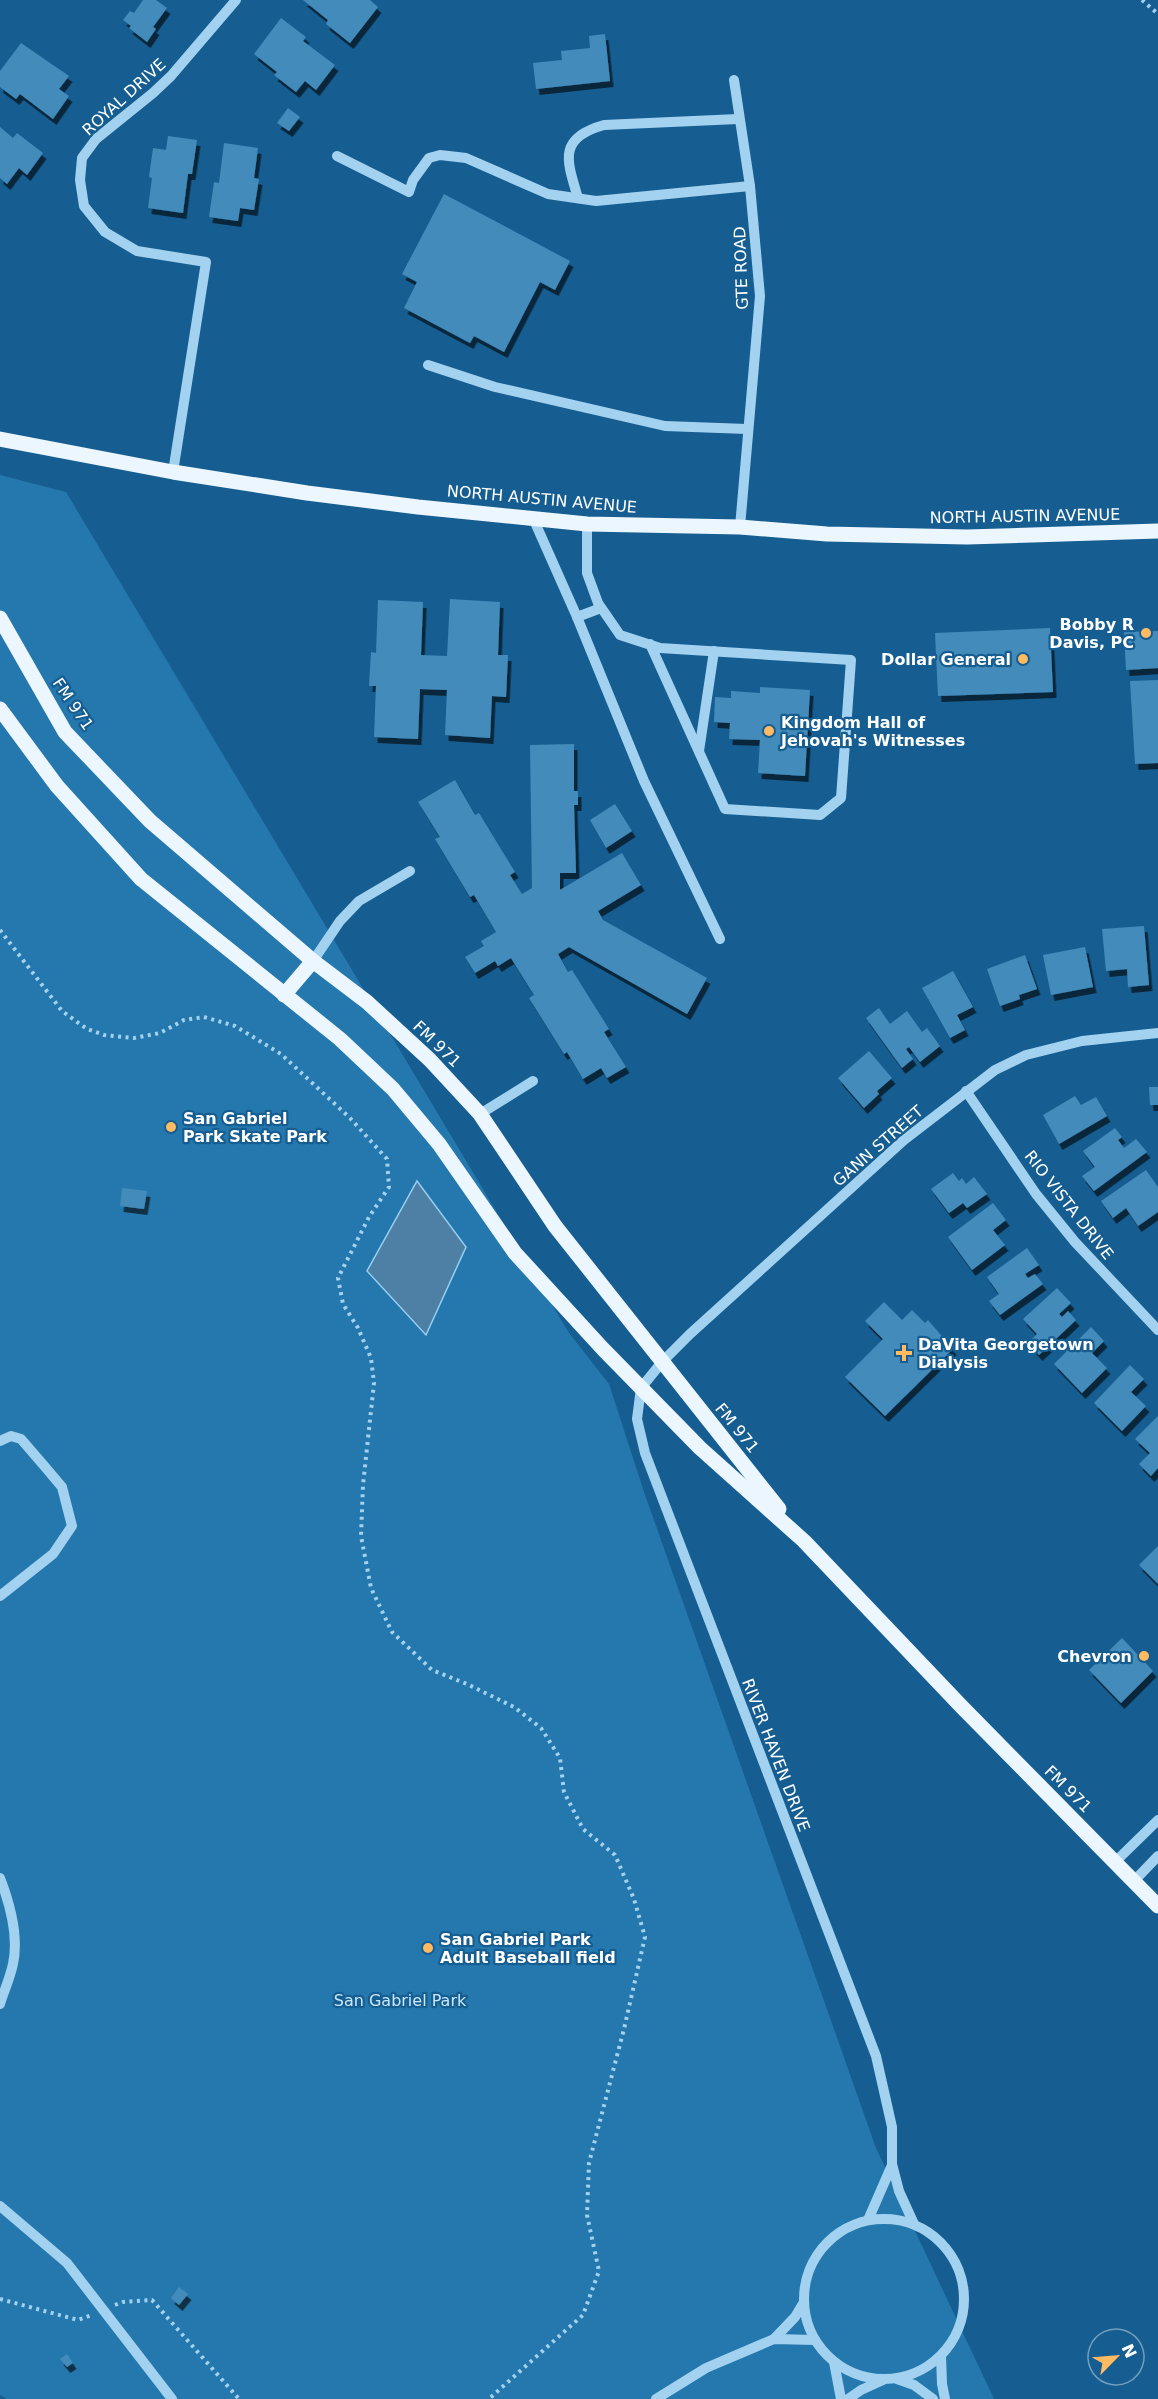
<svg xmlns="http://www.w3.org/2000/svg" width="1158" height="2399" font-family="'DejaVu Sans',sans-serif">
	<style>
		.green { fill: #2578ad }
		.water { fill: #4d80a4; stroke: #95cff3; stroke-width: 1.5 }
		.building { fill: #438bba; filter: url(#shadow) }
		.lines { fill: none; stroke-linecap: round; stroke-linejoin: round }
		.path { stroke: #a3d2f0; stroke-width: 4; stroke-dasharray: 3 4.5; stroke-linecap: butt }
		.minor { stroke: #a3d2f0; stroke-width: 10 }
		.major { stroke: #ecf6ff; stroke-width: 15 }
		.poi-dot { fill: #ffba62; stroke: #165e91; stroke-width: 2 }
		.labels { text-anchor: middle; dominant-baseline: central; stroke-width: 4.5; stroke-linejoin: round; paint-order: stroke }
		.street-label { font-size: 16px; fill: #fff; stroke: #165e91 }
		.poi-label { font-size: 16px; font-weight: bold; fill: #fff; stroke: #165e91; text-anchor: start }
		.park-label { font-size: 16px; fill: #cae8fc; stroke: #165e91 }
	</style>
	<defs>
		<filter id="shadow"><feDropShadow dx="3.5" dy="6" stdDeviation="0" flood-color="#0009"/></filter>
	</defs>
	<rect width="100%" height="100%" fill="#165e91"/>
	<path class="green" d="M0,475L66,492L569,1333L609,1384L644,1492L876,2148L994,2399H7L0,2395Z"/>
	<path class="water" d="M417,1181L466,1247L426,1335L367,1271Z"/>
	<g class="building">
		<path d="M143,0H156L167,8L153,27L156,29L147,42L129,28L131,26L123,20L130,11L134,13Z"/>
		<path d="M303,0H370L378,7L350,43L326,24L328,20Z"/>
		<path d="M281,18L306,37L303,41L335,65L316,90L305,81L296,92L274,75L277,72L254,54Z"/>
		<path d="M605,34L610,81L536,89L533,63L562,60L561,51L590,48L589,36Z"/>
		<path d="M21,43L69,76L59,89L69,96L53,119L20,94L16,99L0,87V71Z"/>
		<path d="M288,108L300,117L289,131L277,123Z"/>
		<path d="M0,127L13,138L17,133L43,153L27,175L19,168L7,184L0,178Z"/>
		<path d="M168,136L197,140L192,174H188L183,213L148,208L152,178L149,177L153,148L166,150Z"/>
		<path d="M224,143L258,148L254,178L259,179L254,210L240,208L238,221L209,217L214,182L219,183Z"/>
		<path d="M444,194L570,261L555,290L540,282L504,352L474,336L470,343L404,308L417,282L402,274Z"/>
		<path d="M450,599L500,602L498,655H508L506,697L492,696L490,738L445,735L447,690L420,689L418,739L374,737L376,686H369L371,652L376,653L378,600L423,602L421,655L447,656Z"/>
		<path d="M1050,628L1053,692L938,696L935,633Z"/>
		<path d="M1158,631V668L1126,670L1124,632Z"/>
		<path d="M1158,680V763L1135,764L1130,681Z"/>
		<path d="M760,687L810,690L805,776L758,773L760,740L729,739L730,723L714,722L715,697L731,698V691L760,693Z"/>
		<path d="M574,744V791H578V805H574L576,873H560V890L622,853L641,885L598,911L603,920L707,978L687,1014L569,947L558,954L568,972L572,970L609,1029L604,1032L626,1067L607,1078L601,1068L583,1079L567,1052L564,1054L529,998L534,995L511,958L498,966L495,961L475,973L465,957L484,946L481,941L496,932L474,895L470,897L435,839L440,837L418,802L455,780L475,815L479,813L515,872L510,875L522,894L532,888L530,745Z"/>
		<path d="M615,804L632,831L606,848L590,820Z"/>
		<path d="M1144,926L1149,985L1128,987L1127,969L1106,971L1102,929Z"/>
		<path d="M1085,947L1093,987L1051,995L1043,955Z"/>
		<path d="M1025,955L1037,989L1019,995L1020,999L1000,1006L987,969Z"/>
		<path d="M953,971L973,1007L957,1015L965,1030L950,1038L922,988Z"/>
		<path d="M879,1008L890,1024L907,1011L922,1032L927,1028L940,1046L920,1062L909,1047L906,1049L913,1059L902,1068L866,1018Z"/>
		<path d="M869,1051L892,1078L877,1091L879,1094L864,1108L838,1078Z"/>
		<path d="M1149,1087H1158V1105H1150Z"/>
		<path d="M1075,1096L1081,1105L1096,1097L1107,1116L1059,1144L1043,1115Z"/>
		<path d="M1115,1128L1122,1137L1118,1140L1124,1148L1136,1139L1147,1152L1094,1191L1082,1176L1095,1167L1083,1151Z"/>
		<path d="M1146,1170L1158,1187V1212L1138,1226L1126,1208L1113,1218L1101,1201Z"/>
		<path d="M953,1173L959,1181L962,1178L966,1184L974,1177L987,1194L967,1208L963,1203L949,1213L931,1189Z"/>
		<path d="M122,1188L147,1191L144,1209L120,1206Z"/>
		<path d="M993,1203L1006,1220L993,1230L1005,1245L972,1270L948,1237Z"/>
		<path d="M1027,1248L1039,1265L1025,1274L1028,1278L1035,1274L1043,1284L1000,1315L989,1301L999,1294L987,1277Z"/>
		<path d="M1057,1288L1071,1303L1059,1314L1062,1317L1068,1311L1076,1320L1039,1355L1028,1343L1037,1334L1023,1319Z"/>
		<path d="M884,1302L902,1320L912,1310L925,1323L928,1320L953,1349L885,1416L845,1377L883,1339L865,1321Z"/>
		<path d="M1091,1327L1104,1341L1092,1353L1107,1368L1082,1393L1054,1364Z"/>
		<path d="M1130,1365L1144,1379L1131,1392L1146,1406L1122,1431L1094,1403Z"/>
		<path d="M1158,1416V1468L1151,1476L1139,1464L1150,1453L1135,1439Z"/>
		<path d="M1158,1546V1584L1139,1565Z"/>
		<path d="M1122,1638L1153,1671L1121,1703L1089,1670Z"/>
		<path d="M179,2287L188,2294L179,2305L171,2298Z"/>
		<path d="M67,2354L73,2363L67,2367L60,2359Z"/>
	</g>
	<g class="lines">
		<g class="path">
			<path d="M1142,0L1158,14"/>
			<path d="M0,930L62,1011L87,1029L104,1035L134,1038L160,1033L184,1020L204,1017L235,1026L281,1054L350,1118L387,1159L389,1187L369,1217L338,1278L343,1304L358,1328L371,1358L374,1383L363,1485L361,1536L371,1588L392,1632L432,1670L467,1684L514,1707L541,1728L560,1758L564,1792L583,1829L615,1855L634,1899L645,1937L624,2029L589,2163L587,2215L599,2271L583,2315L489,2399"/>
			<path d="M0,2299L78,2320L92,2315"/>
			<path d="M115,2305L123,2302L152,2300L239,2399"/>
		</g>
		<g class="minor">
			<path d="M734,80L750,186L760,296L740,527"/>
			<path d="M337,156L409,192L413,180L429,158L440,155L466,158L548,194L596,201L750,186"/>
			<path d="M578,198C567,161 557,138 604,125L738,119"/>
			<path d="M428,365L495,387L665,426L747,429"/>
			<path d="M173,472L206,262L137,251L105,232L84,206L80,180L82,158L96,139L153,93L171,76L236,0"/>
			<path d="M533,518L577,617L644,781L720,939"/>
			<path d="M587,524V573L598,603L620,635L660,648L851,660L841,798L820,815L725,809L650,644"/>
			<path d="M577,617L601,608"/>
			<path d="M699,751L714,651"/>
			<path d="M313,961L340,921L359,901L410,871"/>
			<path d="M966,1091L1036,1194L1075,1242L1158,1330"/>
			<path d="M480,1114L533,1081"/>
			<path d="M0,1441L11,1436L21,1439L46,1468L62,1487L72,1526L53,1554L0,1596"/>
			<path d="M1115,1862L1158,1820"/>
			<path d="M0,1878C10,1904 19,1936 13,1964C10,1978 4,1991 0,2004"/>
			<path d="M1134,1881L1158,1856"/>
			<path d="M0,2206L67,2263L172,2399"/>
			<circle cx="884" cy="2299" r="80"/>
			<path d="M868,2220L892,2165"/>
			<path d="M914,2224L899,2191L892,2164V2127L876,2056L645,1453L637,1419L641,1388L662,1362L690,1334L904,1140L995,1070L1026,1055L1082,1041L1158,1033"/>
			<path d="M774,2339L795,2317L804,2302"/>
			<path d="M941,2356L942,2384L945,2399"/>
			<path d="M834,2362L841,2399"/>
			<path d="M897,2379L914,2385L933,2399"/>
			<path d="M656,2399L706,2368L774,2339L815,2340"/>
			<path d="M848,2399L861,2390L883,2380"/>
		</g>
		<g class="major">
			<path d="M0,439L173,472L307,493L418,507L587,524L740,527L827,534L967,537L1158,531"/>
			<path d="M0,618L65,732L150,821L313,961L367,1002L430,1060L480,1114L555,1226L779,1509"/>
			<path d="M0,709L57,786L141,879L340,1039L393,1089L439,1144L515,1253L603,1349L700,1448L804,1541L961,1706L1158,1906"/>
			<path d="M284,995L313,961"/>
		</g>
	</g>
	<g class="poi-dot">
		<circle cx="1146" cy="633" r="6"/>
		<circle cx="1023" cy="659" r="6"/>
		<circle cx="769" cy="731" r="6"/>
		<circle cx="171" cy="1127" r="6"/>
		<path d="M901 1344h6v6h6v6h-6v6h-6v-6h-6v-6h6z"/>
		<circle cx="1144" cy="1656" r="6"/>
		<circle cx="428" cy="1948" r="6"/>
	</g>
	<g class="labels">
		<g class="street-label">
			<text transform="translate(124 97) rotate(-42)">ROYAL DRIVE</text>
			<text transform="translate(741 268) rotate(-92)">GTE ROAD</text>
			<text transform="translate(542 499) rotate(5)">NORTH AUSTIN AVENUE</text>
			<text transform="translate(1025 516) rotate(-1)">NORTH AUSTIN AVENUE</text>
			<text transform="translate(73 704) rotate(56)">FM 971</text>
			<text transform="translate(437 1044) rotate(44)">FM 971</text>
			<text transform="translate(878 1146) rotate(-41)">GANN STREET</text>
			<text transform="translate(1069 1205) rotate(52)">RIO VISTA DRIVE</text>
			<text transform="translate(737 1428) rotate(51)">FM 971</text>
			<text transform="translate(776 1755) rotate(69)">RIVER HAVEN DRIVE</text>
			<text transform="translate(1068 1789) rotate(45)">FM 971</text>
		</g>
		<g class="poi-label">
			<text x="1134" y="624" text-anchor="end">Bobby R<tspan x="1134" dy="18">Davis, PC</tspan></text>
			<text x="1011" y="659" text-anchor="end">Dollar General</text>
			<text x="781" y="722">Kingdom Hall of<tspan x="781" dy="18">Jehovah's Witnesses</tspan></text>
			<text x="183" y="1118">San Gabriel<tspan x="183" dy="18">Park Skate Park</tspan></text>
			<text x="918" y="1344">DaVita Georgetown<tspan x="918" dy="18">Dialysis</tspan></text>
			<text x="1132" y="1656" text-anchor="end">Chevron</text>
			<text x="440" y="1939">San Gabriel Park<tspan x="440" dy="18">Adult Baseball field</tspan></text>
		</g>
		<g class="park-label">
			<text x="400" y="2000">San Gabriel Park</text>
		</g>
	</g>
	<g transform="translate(1116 2357) rotate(65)"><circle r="28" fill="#165e91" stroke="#739ebd" stroke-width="1.5"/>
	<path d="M0-4.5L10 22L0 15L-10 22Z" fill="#ffba62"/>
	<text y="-9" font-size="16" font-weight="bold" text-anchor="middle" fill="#ffffff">N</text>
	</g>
</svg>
